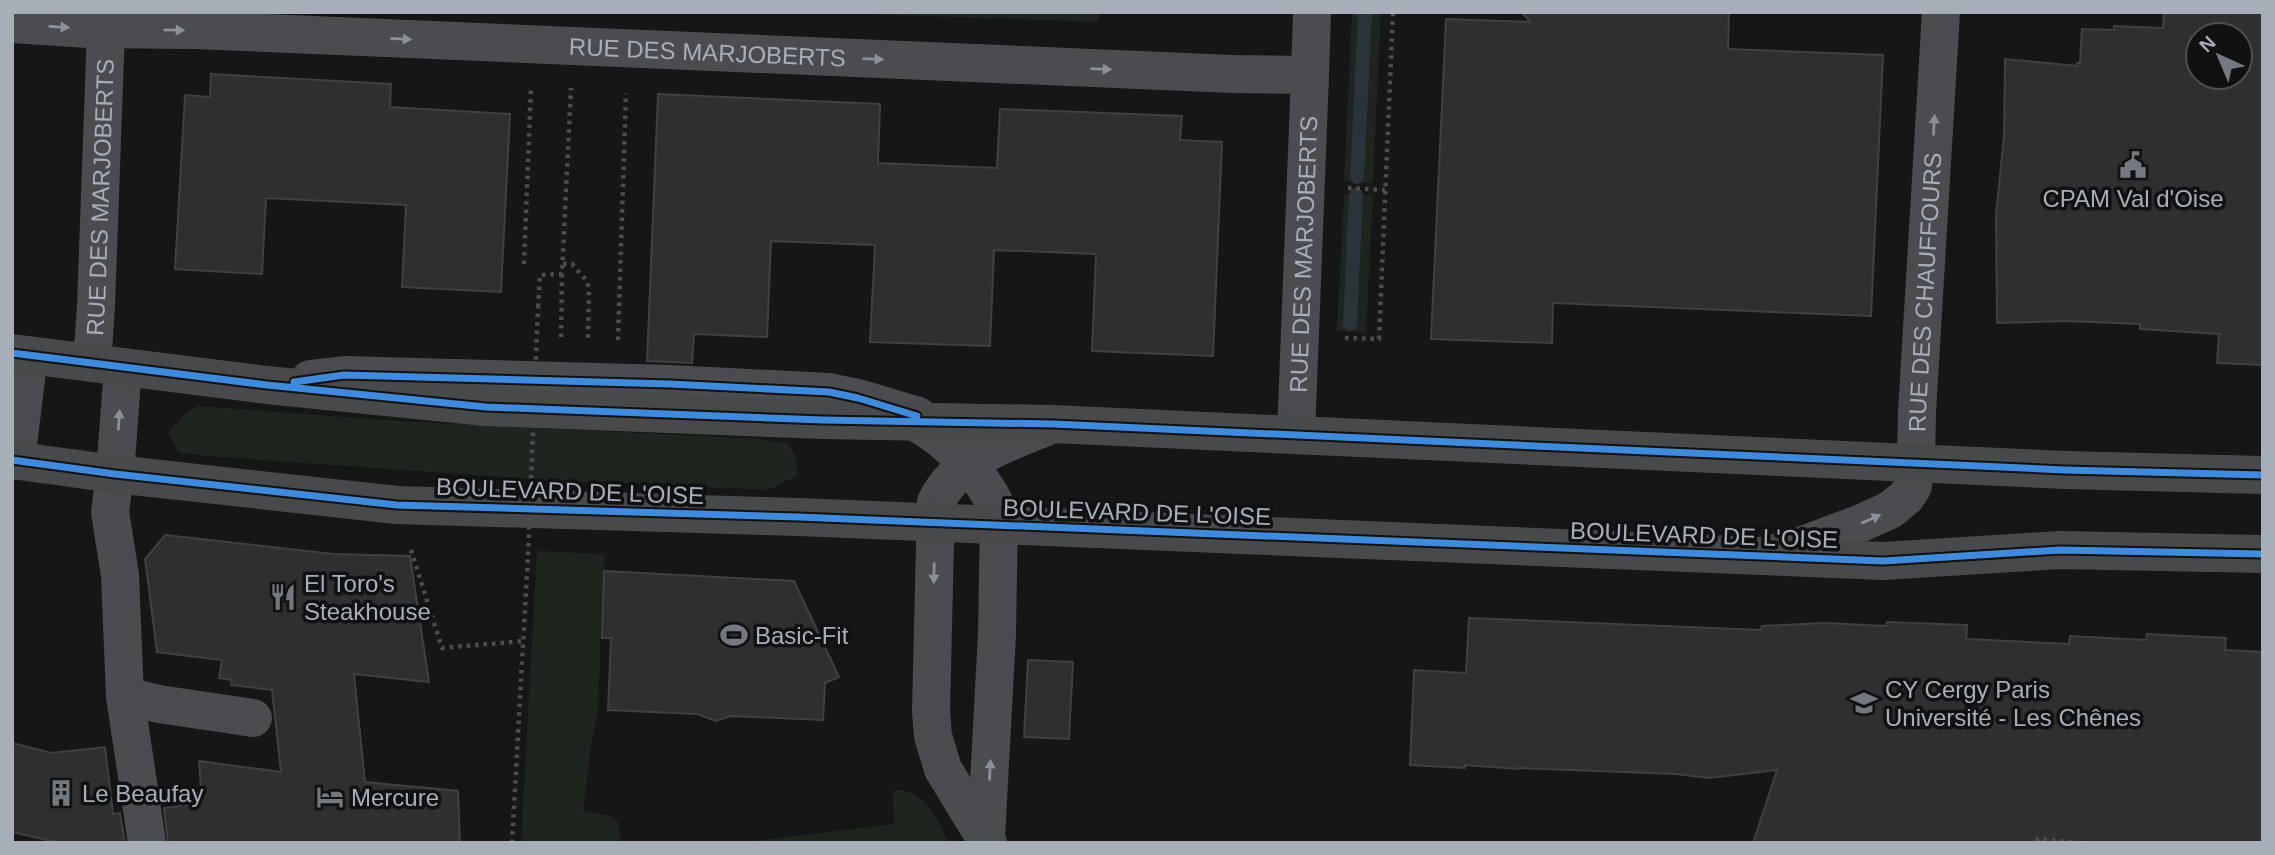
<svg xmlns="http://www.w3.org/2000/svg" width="2275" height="855" font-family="Helvetica,sans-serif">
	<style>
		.green { fill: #1e251e }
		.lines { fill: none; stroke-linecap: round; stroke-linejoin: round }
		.stream { stroke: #293339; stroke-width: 14 }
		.building { fill: #2f2f30; stroke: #3e4042; stroke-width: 2; fill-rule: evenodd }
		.path { stroke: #4c4d51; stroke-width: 4.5; stroke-dasharray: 3.5 5; stroke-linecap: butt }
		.minor { stroke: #4a4c4f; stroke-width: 38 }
		.major { stroke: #48494b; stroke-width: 38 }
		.path-bridge { stroke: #4c4d51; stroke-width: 4.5; stroke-dasharray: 3.5 5; stroke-linecap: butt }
		.cycleway-casing { stroke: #101112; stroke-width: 11 }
		.cycleway { stroke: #408adc; stroke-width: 7 }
		.oneway { fill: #8b9198 }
		.labels { text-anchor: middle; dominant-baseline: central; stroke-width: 7; stroke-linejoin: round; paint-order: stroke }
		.street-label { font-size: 24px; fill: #a7aeb8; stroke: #101112 }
		.poi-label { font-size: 24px; fill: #a7aeb8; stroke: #101112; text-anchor: start }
	</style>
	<rect width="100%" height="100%" fill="#161616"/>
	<g class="green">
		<path d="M811,12H1099V22Z"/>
		<path d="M1352,12H1381L1373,183L1344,182Z"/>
		<path d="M1344,194L1373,195L1366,332L1337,331Z"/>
		<path d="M198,406L398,421L759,439L787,443L795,456L798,475L768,490L545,480L206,456L179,452L168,434L184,414Z"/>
		<path d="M537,551L604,554L598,710L591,746L583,812L613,816L619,824L621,843H521Z"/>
		<path d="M901,790C927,794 938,818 947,840L946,843H738L895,824L892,791Z"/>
	</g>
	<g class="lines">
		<g class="stream">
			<path d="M1357,177L1365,12"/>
			<path d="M1350,324L1356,195"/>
		</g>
	</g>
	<g class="building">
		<path d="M1522,12H1729L1728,49L1883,55L1871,316L1553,303L1552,343L1431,339L1446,19L1530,22Z"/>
		<path d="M2164,12H2263V365L2217,363L2219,334L2140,329V324L2066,321L1997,323L1996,215L2004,136L2005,59L2077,66V63H2080L2082,29L2114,30V26L2163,28ZM2198,35H2240V77H2198Z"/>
		<path d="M211,74L391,84L390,107L510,114L501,292L402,287L406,205L266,198L262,274L175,269L185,95L210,97Z"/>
		<path d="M658,94L880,104L878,163L997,168L1000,109L1182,116L1180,140L1222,142L1213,356L1092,351L1096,254L994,250L990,346L870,342L875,245L771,241L767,337L694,334L692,363L647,361Z"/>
		<path d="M165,535L333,554L410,556L429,682L354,674L365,782L458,791L460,843H168L164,808L202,803L199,761L281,772L272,690L231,685L232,680L219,678L222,660L157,652L145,559Z"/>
		<path d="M604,571L794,581L839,677L825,683L823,720L731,716L716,721L697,714L608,710L611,638H602Z"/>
		<path d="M1469,618L1761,630L1762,626L1825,623L1886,626L1887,622L1967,625L1966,639L2069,644L2070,636L2146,640L2147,634L2226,638L2225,650L2263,652V843H1753L1777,770L1709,778L1676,774L1518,768V769L1465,765V768L1410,765L1414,670L1466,673Z"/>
		<path d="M1028,660L1073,662L1069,739L1024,737Z"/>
		<path d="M12,743L52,753L105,747L113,814L120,813L125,843H60L12,832Z"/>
	</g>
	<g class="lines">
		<g class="path">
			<path d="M1348,188L1385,190"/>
			<path d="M524,264L531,87"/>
			<path d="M563,264H572L586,280L589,288L588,338"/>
			<path d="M538,307L540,275L562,274L571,88"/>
			<path d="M561,337L562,274"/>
			<path d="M1345,338L1379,339L1393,12"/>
			<path d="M618,340L626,93"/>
			<path d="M411,550L442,648L523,641"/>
			<path d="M2037,842L2038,839L2081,843"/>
			<path d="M512,843L528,555"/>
		</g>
		<g class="minor">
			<path id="s1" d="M12,24L88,29L195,30L1233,74L1310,75L1312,12"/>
			<path id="s2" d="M92,363L96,306L106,29"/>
			<path d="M123,367L115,474L110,512L120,575L125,696L147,843"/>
			<path d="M310,379L344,375L670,384L829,392L858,398L918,416"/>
			<path d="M915,422C947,439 987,479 999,514L997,634L986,838"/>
			<path id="s3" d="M1296,434L1310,75"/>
			<path d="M16,461L29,355"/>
			<path id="s4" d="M1769,554L1784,552L1859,524L1890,510L1906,497L1913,486L1916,462L1917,412L1941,12"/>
			<path d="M125,696L159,704L253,718"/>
			<path d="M988,843L943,769L933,736L931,711L936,502C959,456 1009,443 1053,424"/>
		</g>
		<g class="major">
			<path d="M12,353L267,385L486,407L823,420L1053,424L2065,470L2263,475"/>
			<path d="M12,460L115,474L397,505L799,517L1883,561L2060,550L2263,554"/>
		</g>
		<path class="path-bridge" d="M528,555L538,307"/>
		<defs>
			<g id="cycleway">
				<path d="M12,353L267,385L486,407L823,420L1053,424L2065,470L2263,475"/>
				<path d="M294,382L344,375L670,384L829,392L858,398L917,416"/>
				<path d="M12,460L115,474L397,505L799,517L1883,561L2060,550L2263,554"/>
			</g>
		</defs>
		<use href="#cycleway" class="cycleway-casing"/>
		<use href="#cycleway" class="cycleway"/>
	</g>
	<defs><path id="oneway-solid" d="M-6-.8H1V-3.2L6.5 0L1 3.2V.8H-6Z" transform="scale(1.75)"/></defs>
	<g class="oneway">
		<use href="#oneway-solid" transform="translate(59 27) rotate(4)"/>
		<use href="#oneway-solid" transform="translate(174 30) rotate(1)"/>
		<use href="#oneway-solid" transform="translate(401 39) rotate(3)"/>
		<use href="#oneway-solid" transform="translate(873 59) rotate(2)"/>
		<use href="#oneway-solid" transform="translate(1101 69) rotate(2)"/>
		<use href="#oneway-solid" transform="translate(1934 125) rotate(-87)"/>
		<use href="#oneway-solid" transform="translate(119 420) rotate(-86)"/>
		<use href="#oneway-solid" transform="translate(1871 519) rotate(-24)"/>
		<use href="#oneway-solid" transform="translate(934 573) rotate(91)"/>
		<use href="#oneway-solid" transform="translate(990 770) rotate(-87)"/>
	</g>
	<defs>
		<symbol id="civic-bare" viewBox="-9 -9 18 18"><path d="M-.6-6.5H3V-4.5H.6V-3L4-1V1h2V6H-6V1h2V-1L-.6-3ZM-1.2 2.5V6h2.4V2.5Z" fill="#74797f" stroke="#101112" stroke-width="2.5" paint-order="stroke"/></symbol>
		<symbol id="restaurant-bare" viewBox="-9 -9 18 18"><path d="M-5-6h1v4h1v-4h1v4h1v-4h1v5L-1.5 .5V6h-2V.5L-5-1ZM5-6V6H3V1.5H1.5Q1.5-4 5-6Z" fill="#74797f" stroke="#101112" stroke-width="2.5" paint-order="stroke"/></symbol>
		<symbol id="stadium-bare" viewBox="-9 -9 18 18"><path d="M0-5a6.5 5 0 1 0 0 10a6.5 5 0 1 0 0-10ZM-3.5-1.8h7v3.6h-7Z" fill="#74797f" stroke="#101112" stroke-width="2.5" paint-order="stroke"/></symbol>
		<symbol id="university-bare" viewBox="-9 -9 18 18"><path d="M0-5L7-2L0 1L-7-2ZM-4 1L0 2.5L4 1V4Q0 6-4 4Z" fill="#74797f" stroke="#101112" stroke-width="2.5" paint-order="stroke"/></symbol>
		<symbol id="building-bare" viewBox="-9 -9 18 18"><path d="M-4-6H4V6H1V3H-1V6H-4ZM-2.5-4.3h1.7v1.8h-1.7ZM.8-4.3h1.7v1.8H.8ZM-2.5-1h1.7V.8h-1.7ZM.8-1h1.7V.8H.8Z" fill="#74797f" stroke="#101112" stroke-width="2.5" paint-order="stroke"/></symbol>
		<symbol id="hotel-bare" viewBox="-9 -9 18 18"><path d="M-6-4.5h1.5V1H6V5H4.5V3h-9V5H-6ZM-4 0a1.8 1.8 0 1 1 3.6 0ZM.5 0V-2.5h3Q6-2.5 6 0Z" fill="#74797f" stroke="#101112" stroke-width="2.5" paint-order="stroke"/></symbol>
	</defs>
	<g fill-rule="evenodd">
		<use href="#civic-bare" x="2114" y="146" width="38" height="38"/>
		<use href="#restaurant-bare" x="264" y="578" width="38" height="38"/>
		<use href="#stadium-bare" x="715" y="616" width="38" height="38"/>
		<use href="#university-bare" x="1845" y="684" width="38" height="38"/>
		<use href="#building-bare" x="42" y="774" width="38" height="38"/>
		<use href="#hotel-bare" x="311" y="778" width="38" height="38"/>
	</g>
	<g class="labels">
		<g class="street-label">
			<text stroke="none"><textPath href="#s1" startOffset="696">RUE DES MARJOBERTS</textPath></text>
			<text stroke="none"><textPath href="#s2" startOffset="166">RUE DES MARJOBERTS</textPath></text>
			<text stroke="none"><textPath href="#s3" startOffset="180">RUE DES MARJOBERTS</textPath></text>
			<text stroke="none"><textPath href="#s4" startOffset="357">RUE DES CHAUFFOURS</textPath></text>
			<text transform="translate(570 491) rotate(2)">BOULEVARD DE L'OISE</text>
			<text transform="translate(1137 512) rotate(2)">BOULEVARD DE L'OISE</text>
			<text transform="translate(1704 535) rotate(2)">BOULEVARD DE L'OISE</text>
		</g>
		<g class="poi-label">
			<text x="2133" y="198" text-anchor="middle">CPAM Val d'Oise</text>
			<text x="304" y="583">El Toro's<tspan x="304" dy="28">Steakhouse</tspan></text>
			<text x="755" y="635">Basic-Fit</text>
			<text x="1885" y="689">CY Cergy Paris<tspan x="1885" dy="28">Université - Les Chênes</tspan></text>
			<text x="82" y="793">Le Beaufay</text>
			<text x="351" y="797">Mercure</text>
		</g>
	</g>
	<rect width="2275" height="855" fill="none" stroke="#a7aeb8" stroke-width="28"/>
	<g transform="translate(2219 56) rotate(316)"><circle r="33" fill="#101112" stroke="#4c5054" stroke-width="2"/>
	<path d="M0-5L12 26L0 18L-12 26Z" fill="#74797f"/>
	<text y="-10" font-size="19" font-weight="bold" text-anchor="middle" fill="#a7aeb8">N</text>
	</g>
</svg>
